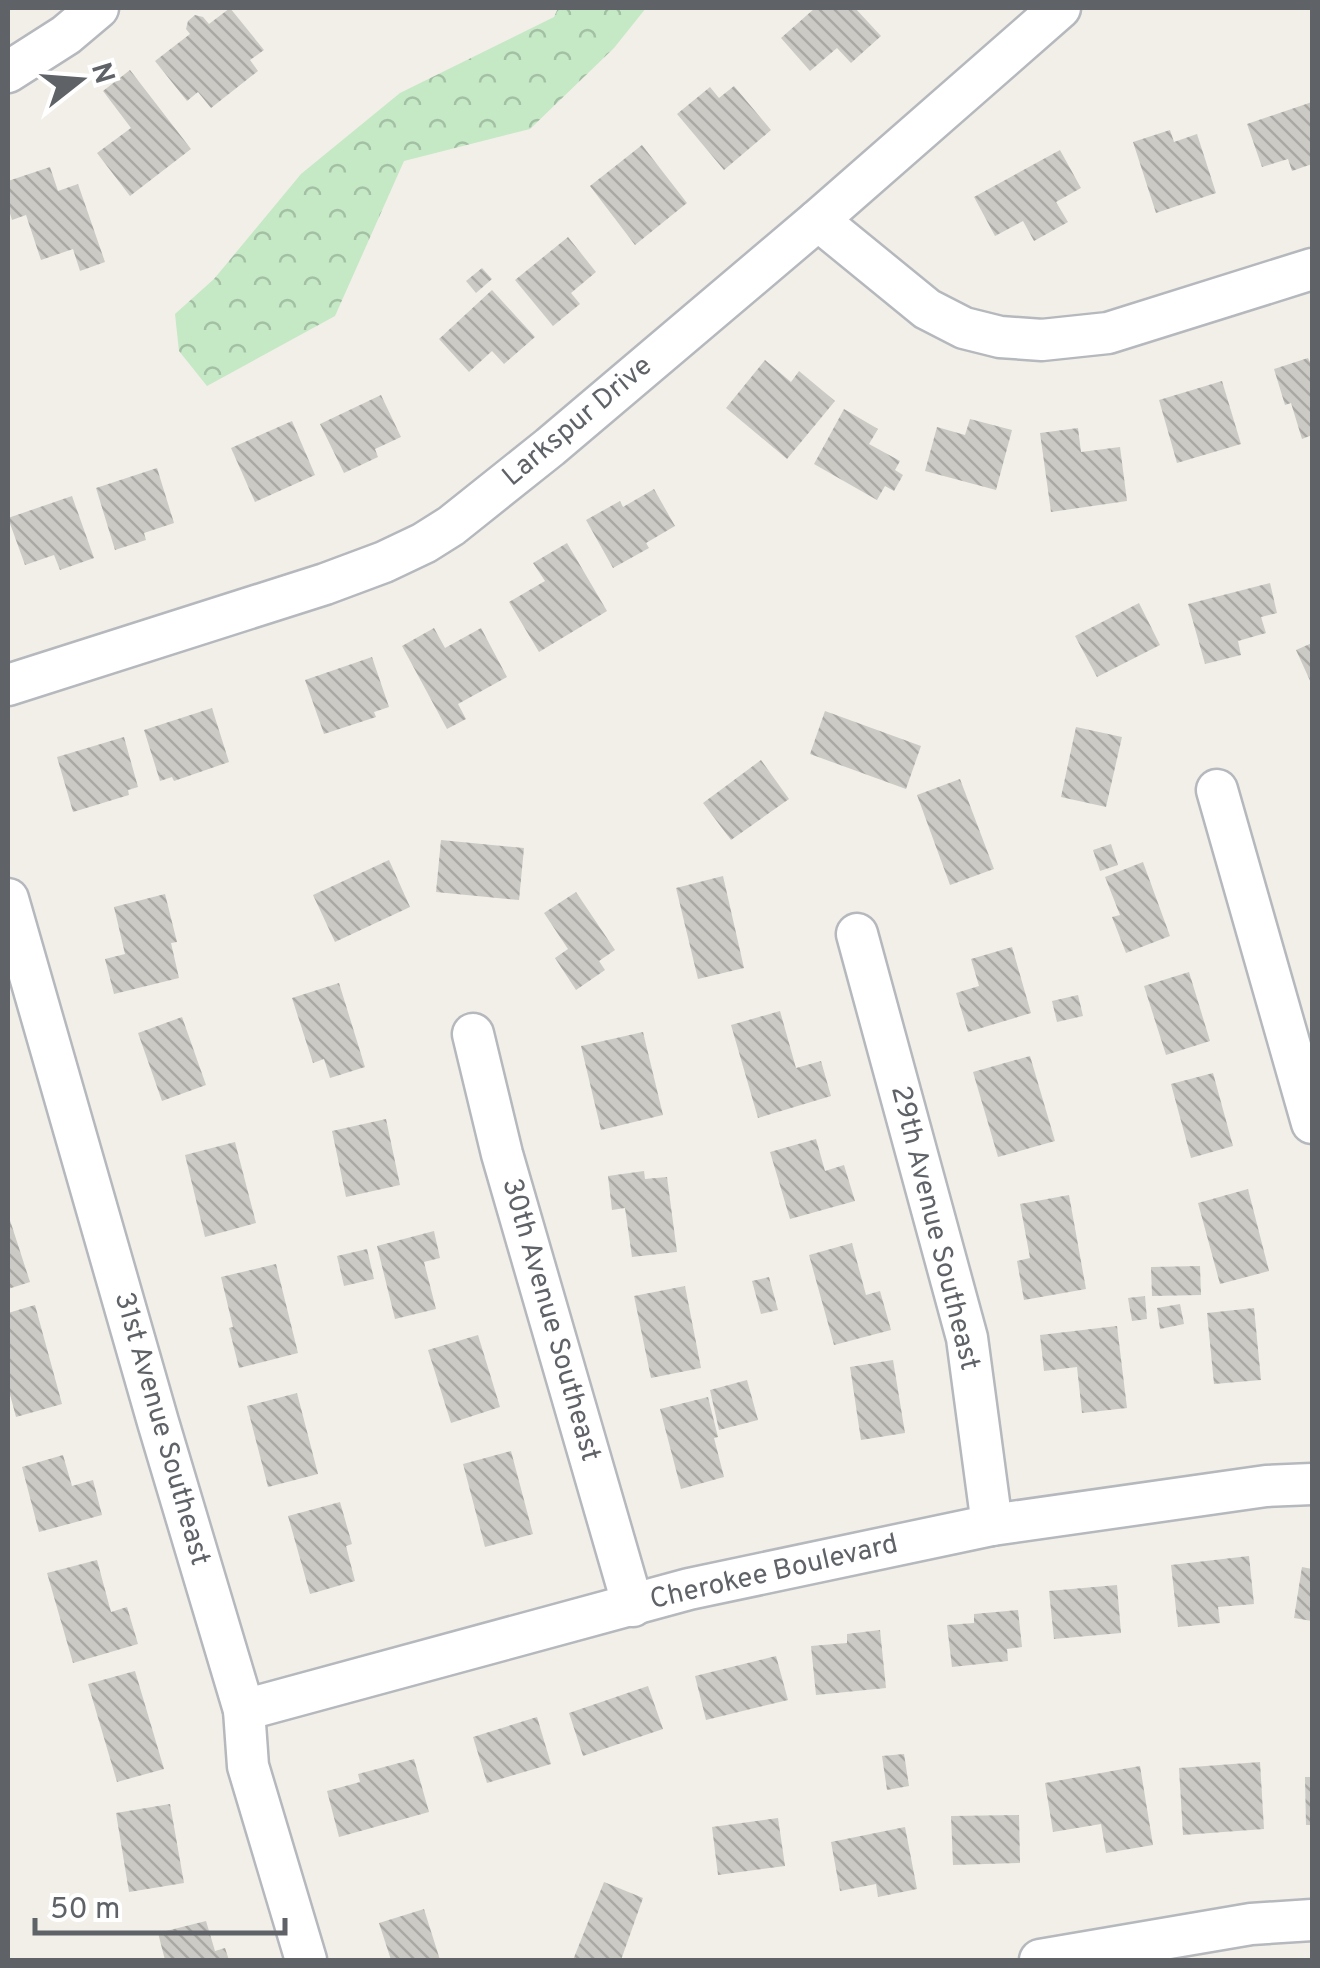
<svg xmlns="http://www.w3.org/2000/svg" width="1320" height="1968" font-family="Overpass,sans-serif">
	<style>
		.forest { fill: url(#forest-crowns) }
		.building { fill: url(#building-back-hatch) }
		.lines { fill: none; stroke-linecap: round; stroke-linejoin: round }
		.street-casing { stroke: #b5b8bc; stroke-width: 45 }
		.street { stroke: #fff; stroke-width: 40 }
		.labels { text-anchor: middle; dominant-baseline: central; stroke-width: 9; stroke-linejoin: round; paint-order: stroke }
		.street-label { font-size: 28px; fill: #5f6368; stroke: #fff }
	</style>
	<defs>
		<pattern id="forest-crowns" width="20" height="18" patternUnits="userSpaceOnUse" patternTransform="scale(2.5)"><rect width="20" height="18" fill="#c5e8c5"/><path d="M2 6a3 3 0 1 1 6 0M12 15a3 3 0 1 1 6 0" fill="none" stroke="#a3c0a4"/></pattern>
		<pattern id="building-back-hatch" width="6" height="6" patternUnits="userSpaceOnUse" patternTransform="scale(2.5)"><rect width="6" height="6" fill="#cccac5"/><path d="M-1 5l2 2M0 0l6 6M5-1l2 2" fill="none" stroke="#a9a8a4"/></pattern>
	</defs>
	<rect width="100%" height="100%" fill="#f1efe8"/>
	<path class="forest" d="M558,8H646L614,48L530,129L404,161L335,316L207,386L179,351L175,314L214,279L301,174L400,93L554,17Z"/>
	<g class="building">
		<path d="M230,8L264,50L250,60L258,71L211,108L198,92L187,101L155,61L190,34L186,29L188,21L195,15L203,17L209,24Z"/>
		<path d="M815,8H855L881,36L851,63L837,48L810,71L781,38Z"/>
		<path d="M130,70L191,149L130,196L97,153L131,128L103,91Z"/>
		<path d="M734,86L771,130L724,170L677,114L710,87L719,98Z"/>
		<path d="M1312,102V164L1292,171L1288,159L1262,167L1247,124Z"/>
		<path d="M1170,130L1174,142L1197,134L1216,193L1156,213L1133,142Z"/>
		<path d="M642,145L687,203L635,245L590,186Z"/>
		<path d="M1060,150L1081,188L1056,202L1068,222L1034,241L1023,221L995,236L974,197Z"/>
		<path d="M50,167L58,191L78,184L105,262L80,271L73,249L41,260L26,215L12,220L8,207V181Z"/>
		<path d="M568,237L596,272L571,293L580,304L553,326L515,280Z"/>
		<path d="M482,268L492,279L476,293L466,281Z"/>
		<path d="M492,290L535,337L504,364L492,351L469,372L439,339Z"/>
		<path d="M1308,358L1312,366V435L1302,439L1291,403L1285,405L1274,369Z"/>
		<path d="M765,360L791,382L799,371L835,401L787,459L726,408Z"/>
		<path d="M1222,381L1241,444L1177,463L1159,400Z"/>
		<path d="M381,395L401,437L375,449L378,457L344,473L320,424Z"/>
		<path d="M844,409L878,429L869,444L900,461L895,470L903,475L894,491L885,486L877,500L814,464Z"/>
		<path d="M970,419L1012,430L996,490L925,471L937,427L965,435Z"/>
		<path d="M292,421L315,475L255,502L231,448Z"/>
		<path d="M1078,428L1081,452L1120,447L1127,501L1051,512L1040,433Z"/>
		<path d="M157,468L174,523L144,533L146,540L115,550L96,488Z"/>
		<path d="M654,489L675,526L646,543L649,548L613,568L586,520L620,501L623,507Z"/>
		<path d="M72,496L94,558L60,570L54,555L25,565L8,518Z"/>
		<path d="M567,543L607,611L539,652L509,602L545,581L533,563Z"/>
		<path d="M1270,583L1277,613L1261,617L1266,633L1238,641L1241,655L1205,664L1188,604Z"/>
		<path d="M1139,603L1160,645L1097,677L1075,636Z"/>
		<path d="M434,628L445,648L481,628L507,677L458,704L466,719L447,729L402,646Z"/>
		<path d="M1312,643V685L1296,650Z"/>
		<path d="M372,657L389,707L374,712L376,717L324,734L305,680Z"/>
		<path d="M212,708L229,762L174,781L172,777L160,781L144,730Z"/>
		<path d="M825,711L921,746L906,789L810,754Z"/>
		<path d="M1076,727L1122,737L1106,807L1061,797Z"/>
		<path d="M124,737L138,787L128,790L129,795L73,812L57,757Z"/>
		<path d="M761,760L789,799L731,840L703,803Z"/>
		<path d="M960,779L994,869L950,885L917,795Z"/>
		<path d="M441,840L524,848L519,900L436,892Z"/>
		<path d="M1111,844L1118,865L1100,871L1093,850Z"/>
		<path d="M389,860L410,907L335,942L313,895Z"/>
		<path d="M1143,862L1170,936L1126,953L1112,917L1120,915L1105,877Z"/>
		<path d="M723,876L744,968L698,979L676,888Z"/>
		<path d="M576,892L615,950L599,961L605,970L576,990L555,958L568,949L544,913Z"/>
		<path d="M165,894L177,942L171,943L179,978L114,994L105,959L125,954L114,907Z"/>
		<path d="M1012,947L1031,1013L968,1032L956,993L979,986L971,959Z"/>
		<path d="M1189,972L1210,1041L1166,1055L1144,986Z"/>
		<path d="M339,983L365,1067L330,1078L324,1059L313,1063L292,998Z"/>
		<path d="M1078,995L1083,1016L1057,1022L1052,1001Z"/>
		<path d="M780,1011L796,1068L821,1061L831,1096L758,1118L731,1025Z"/>
		<path d="M182,1017L206,1085L162,1101L138,1033Z"/>
		<path d="M643,1032L663,1115L601,1130L581,1046Z"/>
		<path d="M1030,1056L1055,1141L998,1157L973,1072Z"/>
		<path d="M1213,1073L1233,1146L1191,1158L1171,1084Z"/>
		<path d="M386,1119L400,1185L346,1197L332,1131Z"/>
		<path d="M816,1139L825,1171L844,1165L855,1201L790,1219L770,1152Z"/>
		<path d="M235,1142L256,1223L205,1237L185,1155Z"/>
		<path d="M644,1171L645,1179L667,1177L677,1252L632,1257L625,1208L612,1210L608,1176Z"/>
		<path d="M1248,1189L1269,1271L1220,1284L1198,1203Z"/>
		<path d="M1069,1195L1086,1289L1024,1300L1017,1261L1030,1258L1020,1204Z"/>
		<path d="M8,1214L30,1282L8,1289Z"/>
		<path d="M434,1231L440,1258L424,1262L436,1309L395,1319L377,1246Z"/>
		<path d="M852,1243L866,1295L880,1291L891,1330L834,1345L809,1255Z"/>
		<path d="M367,1249L374,1279L344,1286L337,1256Z"/>
		<path d="M276,1264L298,1353L239,1368L229,1328L233,1327L221,1277Z"/>
		<path d="M1200,1266L1201,1295L1152,1296L1151,1267Z"/>
		<path d="M769,1277L778,1310L761,1314L752,1281Z"/>
		<path d="M685,1286L701,1368L651,1378L634,1296Z"/>
		<path d="M1145,1296L1147,1319L1132,1321L1128,1298Z"/>
		<path d="M1180,1304L1184,1324L1160,1329L1157,1308Z"/>
		<path d="M35,1305L62,1404L16,1417L8,1387V1313Z"/>
		<path d="M1254,1308L1261,1380L1214,1384L1207,1313Z"/>
		<path d="M1117,1326L1127,1408L1082,1413L1077,1367L1044,1371L1040,1335Z"/>
		<path d="M478,1335L500,1407L451,1423L428,1350Z"/>
		<path d="M893,1360L905,1433L861,1440L850,1367Z"/>
		<path d="M747,1380L758,1420L719,1430L710,1390Z"/>
		<path d="M297,1393L318,1474L268,1487L247,1406Z"/>
		<path d="M708,1397L718,1437L714,1438L724,1477L681,1489L660,1409Z"/>
		<path d="M511,1451L533,1534L485,1547L463,1464Z"/>
		<path d="M63,1455L72,1486L93,1480L102,1515L39,1532L22,1467Z"/>
		<path d="M340,1502L352,1544L346,1546L355,1581L310,1594L288,1516Z"/>
		<path d="M1249,1556L1254,1604L1218,1607L1220,1623L1178,1627L1171,1565Z"/>
		<path d="M97,1560L111,1612L127,1607L138,1644L73,1663L47,1573Z"/>
		<path d="M1302,1567L1312,1569V1621L1294,1618Z"/>
		<path d="M1117,1585L1121,1633L1054,1639L1049,1591Z"/>
		<path d="M1018,1610L1022,1647L1007,1649L1008,1661L952,1667L947,1625L974,1623V1614Z"/>
		<path d="M880,1630L886,1688L816,1695L811,1646L847,1643V1634Z"/>
		<path d="M776,1656L788,1700L706,1720L695,1676Z"/>
		<path d="M135,1671L164,1769L117,1782L88,1684Z"/>
		<path d="M648,1686L663,1729L583,1756L569,1713Z"/>
		<path d="M537,1717L551,1764L487,1783L473,1737Z"/>
		<path d="M904,1754L909,1786L887,1790L882,1756Z"/>
		<path d="M414,1759L429,1812L339,1837L327,1791L360,1782L358,1774Z"/>
		<path d="M1260,1762L1264,1829L1183,1835L1179,1768Z"/>
		<path d="M1140,1766L1153,1845L1106,1853L1101,1824L1053,1832L1045,1783Z"/>
		<path d="M1305,1777H1312V1825H1306Z"/>
		<path d="M170,1804L184,1883L129,1892L116,1813Z"/>
		<path d="M1019,1815L1020,1863L953,1865L951,1816Z"/>
		<path d="M778,1818L785,1866L718,1875L712,1827Z"/>
		<path d="M905,1827L917,1889L878,1897L876,1884L840,1891L831,1842Z"/>
		<path d="M604,1882L643,1898L621,1960H573Z"/>
		<path d="M424,1909L440,1960H391L379,1923Z"/>
		<path d="M206,1921L215,1951L225,1948L229,1960H165L158,1933Z"/>
	</g>
	<g class="lines">
		<defs>
			<g id="street">
				<path d="M8,72L66,35L98,8"/>
				<path d="M818,220L927,309L964,328L1000,337L1042,340L1108,333L1312,269"/>
				<path d="M8,685L325,584L384,562L424,543L451,526L550,447L818,220L1060,8"/>
				<path d="M1217,790L1312,1123"/>
				<path d="M8,899L158,1422L244,1710L248,1766L306,1960"/>
				<path d="M857,934L967,1338L992,1525"/>
				<path d="M473,1034L502,1154L633,1606"/>
				<path d="M244,1710L689,1589L992,1525L1266,1486L1312,1484"/>
				<path d="M1040,1960L1251,1924L1312,1920"/>
			</g>
		</defs>
		<use href="#street" class="street-casing"/>
		<use href="#street" class="street"/>
	</g>
	<g class="labels">
		<g class="street-label">
			<text transform="translate(578 422) rotate(-40)">Larkspur Drive</text>
			<text transform="translate(934 1228) rotate(76)">29th Avenue Southeast</text>
			<text transform="translate(550 1320) rotate(74)">30th Avenue Southeast</text>
			<text transform="translate(161 1429) rotate(74)">31st Avenue Southeast</text>
			<text transform="translate(774 1573) rotate(-13)">Cherokee Boulevard</text>
		</g>
	</g>
	<rect width="1320" height="1968" fill="none" stroke="#5f6368" stroke-width="20"/>
	<g transform="translate(80 80) rotate(73)" stroke="#ffffff" stroke-width="8" paint-order="stroke">
	<path d="M0-8L18 38L0 25L-18 38Z" fill="#5f6368"/>
	<text y="-15" font-size="28" font-weight="bold" text-anchor="middle" fill="#5f6368">N</text>
	</g>
	<path d="M35 1918v15h250v-15" fill="none" stroke="#5f6368" stroke-width="5"/>
	<text x="50" y="1918" font-size="30" fill="#5f6368" stroke="#ffffff" stroke-width="8" paint-order="stroke">50 m</text>
</svg>
